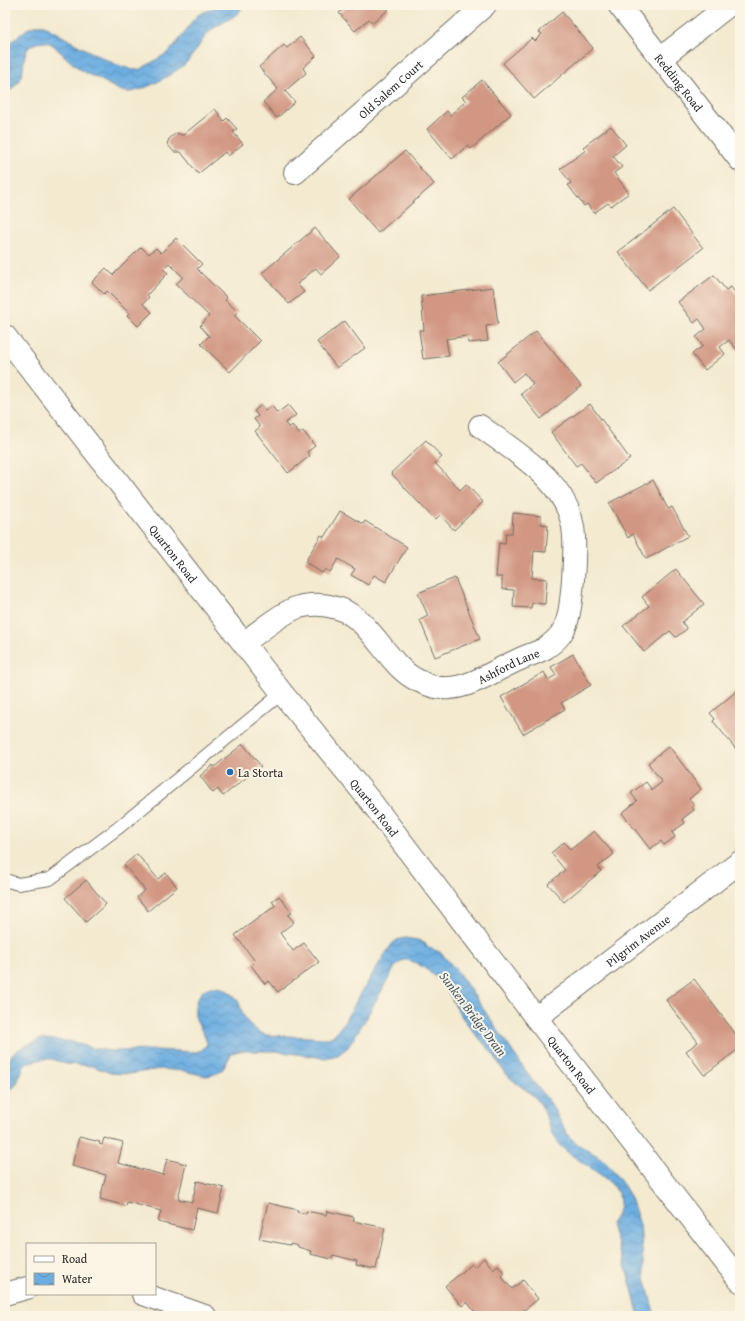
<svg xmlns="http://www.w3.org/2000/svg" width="745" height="1321" font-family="'Gentium Book Plus',serif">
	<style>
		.water { fill: url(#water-waves); stroke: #4c6c86 }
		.building { fill: #d19783 }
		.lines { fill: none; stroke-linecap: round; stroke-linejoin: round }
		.service-casing { stroke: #716e65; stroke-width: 14 }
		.minor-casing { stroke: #716e65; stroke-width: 24 }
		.tertiary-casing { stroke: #716e65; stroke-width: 24 }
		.service { stroke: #fff; stroke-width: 12 }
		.minor { stroke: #fff; stroke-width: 22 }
		.tertiary { stroke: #fff; stroke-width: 22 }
		.poi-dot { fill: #1f6fb2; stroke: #fcf5e5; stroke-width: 1.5 }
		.labels { text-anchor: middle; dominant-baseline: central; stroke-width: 4; stroke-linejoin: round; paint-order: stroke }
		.street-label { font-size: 12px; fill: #2b2b2b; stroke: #fcf5e5 }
		.poi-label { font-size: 12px; fill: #2b2b2b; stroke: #fcf5e5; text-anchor: start }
		.water-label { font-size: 13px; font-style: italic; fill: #42596b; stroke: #fcf5e5 }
	</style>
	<defs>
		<pattern id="water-waves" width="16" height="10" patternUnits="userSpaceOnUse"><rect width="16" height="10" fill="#6daee1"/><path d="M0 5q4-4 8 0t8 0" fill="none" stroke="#5a8eb7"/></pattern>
	</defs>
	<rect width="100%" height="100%" fill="#fcf5e5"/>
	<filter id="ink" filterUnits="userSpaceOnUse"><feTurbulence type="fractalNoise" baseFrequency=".025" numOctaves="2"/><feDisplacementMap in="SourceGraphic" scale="8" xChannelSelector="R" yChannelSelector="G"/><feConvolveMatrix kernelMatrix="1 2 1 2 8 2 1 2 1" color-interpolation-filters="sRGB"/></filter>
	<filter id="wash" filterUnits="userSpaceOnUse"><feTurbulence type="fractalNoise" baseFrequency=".012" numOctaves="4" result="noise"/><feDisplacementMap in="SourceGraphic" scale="16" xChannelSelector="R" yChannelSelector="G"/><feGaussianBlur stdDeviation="0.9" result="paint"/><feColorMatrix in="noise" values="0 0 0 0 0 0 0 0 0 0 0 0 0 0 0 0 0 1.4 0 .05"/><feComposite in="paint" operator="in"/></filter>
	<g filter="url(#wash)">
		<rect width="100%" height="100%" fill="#f3ead0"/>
		<g class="water">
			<path d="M219,5H244C236,20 219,22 208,33C200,42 195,54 185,64C173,74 143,92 128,92C119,92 110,85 103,81C97,77 90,76 84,72C73,65 64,55 54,46C49,42 44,41 37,43C22,47 25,62 22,74C19,83 12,89 5,96V47L27,29L37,25H43L81,47L115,64L133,70L141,69L169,52L184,34L192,21L198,15Z"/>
			<path d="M405,938L418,940L426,944L429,948L440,952L458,972L532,1080L551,1104L569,1137L579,1145L601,1158L610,1167L624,1186L630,1196L640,1225L644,1274L655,1316H639L627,1271L614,1235L611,1224C618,1214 623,1205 618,1193C611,1176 569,1158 556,1141C547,1129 548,1114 539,1102C529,1090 513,1083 503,1070C500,1066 498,1061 495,1057C485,1043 472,1032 462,1017C455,1007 451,996 444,986C437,977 416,959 404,960C401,961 397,965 395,967L365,1020L348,1047L338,1055L325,1058L275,1051H239L232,1053L230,1056L223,1069L215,1074L206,1076L184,1071L160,1069L129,1074L111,1073L92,1066L66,1064L53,1059H43L29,1062L24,1066L17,1083L14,1087L5,1094V1071L12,1054L24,1046L41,1039L70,1041L92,1048L110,1051L157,1050L196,1052L202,1050L207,1044C205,1034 198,1026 195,1016C194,1010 195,1003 198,998C206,981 225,985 236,998C241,1004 241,1013 246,1020C251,1026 258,1032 265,1035L329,1038L334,1035L343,1024L376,968L392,944L397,940Z"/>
		</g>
		<g id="blocks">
			<g class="building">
				<path d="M349,5H386L389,9L373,23L369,19L355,31L339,13Z"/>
				<path d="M562,12L593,48L534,99L503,63L532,38L535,41L542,34L539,32Z"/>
				<path d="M300,37L316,56L303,68L306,73L285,91L295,102L277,118L263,102L278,89L259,67L284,45L287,48Z"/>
				<path d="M482,80L511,114L471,149L468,145L452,159L427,129L447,111L450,115L466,101L462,97Z"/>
				<path d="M215,109L224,121L227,118L237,129L233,132L243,144L228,156L225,152L198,174L181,152H174L167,144L169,139L176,133L183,135Z"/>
				<path d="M611,126L626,145L613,156L622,167L614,173L629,193L611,206L608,203L594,213L587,204L584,206L568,185L571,183L560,169L586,150L583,147Z"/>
				<path d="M405,151L434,184L378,233L349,199Z"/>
				<path d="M673,209L703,248L648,290L618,252Z"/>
				<path d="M315,228L340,257L321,274L316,268L297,284L304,292L289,304L262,273Z"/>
				<path d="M176,238L202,264L197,269L227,298L225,300L238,312L234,315L260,341L230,372L201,344L209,336L200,326L209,316L176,284L183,277L169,263L163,269L168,273L147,295L149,297L143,304L152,312L138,326L127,315L129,313L107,291L104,294L92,282L106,268L113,275L141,247L149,254L156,248L161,253Z"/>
				<path d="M714,275L726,290L731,287L740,299V351L739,352L729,340L720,347L725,354L705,370L692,354L703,346L696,337L706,329L699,319L694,323L678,302Z"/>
				<path d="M493,287L498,324L486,326L488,341L468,343L467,336L446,339L449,356L423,359L419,330H424L421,296Z"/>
				<path d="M345,321L365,348L337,368L317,342Z"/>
				<path d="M536,331L581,386L541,419L521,394L533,384L524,373L513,382L498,362Z"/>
				<path d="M590,404L630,459L596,483L581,463L576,466L551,432Z"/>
				<path d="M261,405L265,411L272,406L277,413L288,405L296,415L285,423L289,428L292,425L299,434L303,431L315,446L307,452L310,456L288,473L255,431L260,427L254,419L258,416L254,411Z"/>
				<path d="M426,440L442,457L435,463L460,490L466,484L483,502L454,530L440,515L435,520L391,473Z"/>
				<path d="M653,480L668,509L672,507L688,536L646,559L633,534L628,538L609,503Z"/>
				<path d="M340,511L363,524L365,521L407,547L386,582L374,575L368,585L351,575L355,569L338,559L330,572L325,569L322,573L305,562L321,535L324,537Z"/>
				<path d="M513,513L541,516V524L548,525L546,552L534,551L532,578L547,579L545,604L532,603L531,608L513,607L514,590L502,589V577H496L499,543L505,544L506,533H512Z"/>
				<path d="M676,569L704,604L682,622L687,629L676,637L670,631L644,652L623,626L649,606L642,597Z"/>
				<path d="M455,578L480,639L435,657L420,620L428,616L418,593Z"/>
				<path d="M573,654L591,685L561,703L565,709L523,734L501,697L544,672L548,680L556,675L551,667Z"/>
				<path d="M738,690L740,693V754L713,721L715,719L710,713Z"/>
				<path d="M243,744L261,766L223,796L218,789L213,793L200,776L213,765L214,767Z"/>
				<path d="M669,746L701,789L689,799L694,805L692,807L694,810L682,819L685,823L672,832L675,837L664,845L661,841L650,849L622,813L637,801L631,793L646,782L652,790L662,782L648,763Z"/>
				<path d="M594,831L614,854L598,867L601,871L564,902L548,884L565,870L551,853L564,842L570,850Z"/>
				<path d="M137,854L158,879L166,873L177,887L148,911L137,897L145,890L124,865Z"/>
				<path d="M86,880L106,904L86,922L65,898Z"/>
				<path d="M279,896L292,913L288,915L294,922L280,933L293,951L304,943L319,962L278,992L269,981L265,984L251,965L255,961L235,935L275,906L272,901Z"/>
				<path d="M694,979L740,1040V1048L704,1075L686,1051L698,1042L666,1000Z"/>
				<path d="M79,1137L100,1142L99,1144L102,1145L104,1138L123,1143L118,1163L163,1175L167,1159L186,1164L178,1199L192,1202L197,1181L224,1188L218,1213L197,1208L192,1230L158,1222L161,1211L127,1202L126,1206L100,1199L106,1175L72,1166Z"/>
				<path d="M268,1203L298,1210L297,1212L306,1214V1211L326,1215L327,1211L354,1217L353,1221L385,1228L376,1269L356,1265L357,1261L333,1255L332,1259L310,1254L311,1251L298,1247V1245L290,1243V1245L259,1239Z"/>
				<path d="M484,1258L493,1269L498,1265L504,1273L501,1276L512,1289L523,1280L538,1299L523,1311L528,1316H478L467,1302L462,1306L445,1286L472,1264L474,1267Z"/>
			</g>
		</g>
	</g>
	<g filter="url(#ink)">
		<use href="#blocks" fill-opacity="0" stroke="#716e65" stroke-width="1"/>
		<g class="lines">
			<defs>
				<path id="service" d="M5,880L18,884L50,879L118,828L282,693"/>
				<g id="minor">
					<path id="s1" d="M619,5L740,160"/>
					<path d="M661,58L729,5"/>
					<path id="s2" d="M295,173L485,5"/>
					<path id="s3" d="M244,643C257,633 284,611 299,607C309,604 323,604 333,607C372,615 385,666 419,681C429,686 438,689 449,688C472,687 497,669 518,660C526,656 536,653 544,649C552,644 560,637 564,629C573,613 576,546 573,527C565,479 516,453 480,426"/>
					<path id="s4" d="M536,1018L740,862"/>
					<path d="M5,1294L27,1288"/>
					<path d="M143,1294L205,1316"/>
				</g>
				<g id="tertiary">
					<path id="s5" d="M5,336L282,693L372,803L536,1018L740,1281"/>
				</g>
			</defs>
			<use href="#service" class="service-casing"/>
			<use href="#minor" class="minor-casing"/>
			<use href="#tertiary" class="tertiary-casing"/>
			<use href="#service" class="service"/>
			<use href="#minor" class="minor"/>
			<use href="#tertiary" class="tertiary"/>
		</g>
	</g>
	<circle class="poi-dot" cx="230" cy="772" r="4"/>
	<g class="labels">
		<g class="street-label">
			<text stroke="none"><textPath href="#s1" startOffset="98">Redding Road</textPath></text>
			<text stroke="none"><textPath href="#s2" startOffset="127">Old Salem Court</textPath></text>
			<text stroke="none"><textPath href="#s5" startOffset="275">Quarton Road</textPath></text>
			<text stroke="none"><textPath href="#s3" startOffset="311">Ashford Lane</textPath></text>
			<text stroke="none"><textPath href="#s5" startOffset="599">Quarton Road</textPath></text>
			<text stroke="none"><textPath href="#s4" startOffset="128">Pilgrim Avenue</textPath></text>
			<text stroke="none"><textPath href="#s5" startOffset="923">Quarton Road</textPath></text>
		</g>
		<g class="poi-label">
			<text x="238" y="772">La Storta</text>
		</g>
		<g class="water-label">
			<text transform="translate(473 1014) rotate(53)">Sunken Bridge Drain</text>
		</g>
	</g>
	<rect width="745" height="1321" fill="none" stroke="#fcf5e5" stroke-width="20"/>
	<rect x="26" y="1243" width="130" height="52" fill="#fcf5e5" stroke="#a8a49b"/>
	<rect x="34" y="1256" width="20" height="6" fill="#ffffff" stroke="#a8a49b"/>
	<text x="62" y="1263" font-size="12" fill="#2b2b2b">Road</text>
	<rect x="34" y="1273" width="20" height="12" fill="url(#water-waves)" stroke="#a8a49b"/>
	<text x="62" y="1283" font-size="12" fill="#2b2b2b">Water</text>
</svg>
